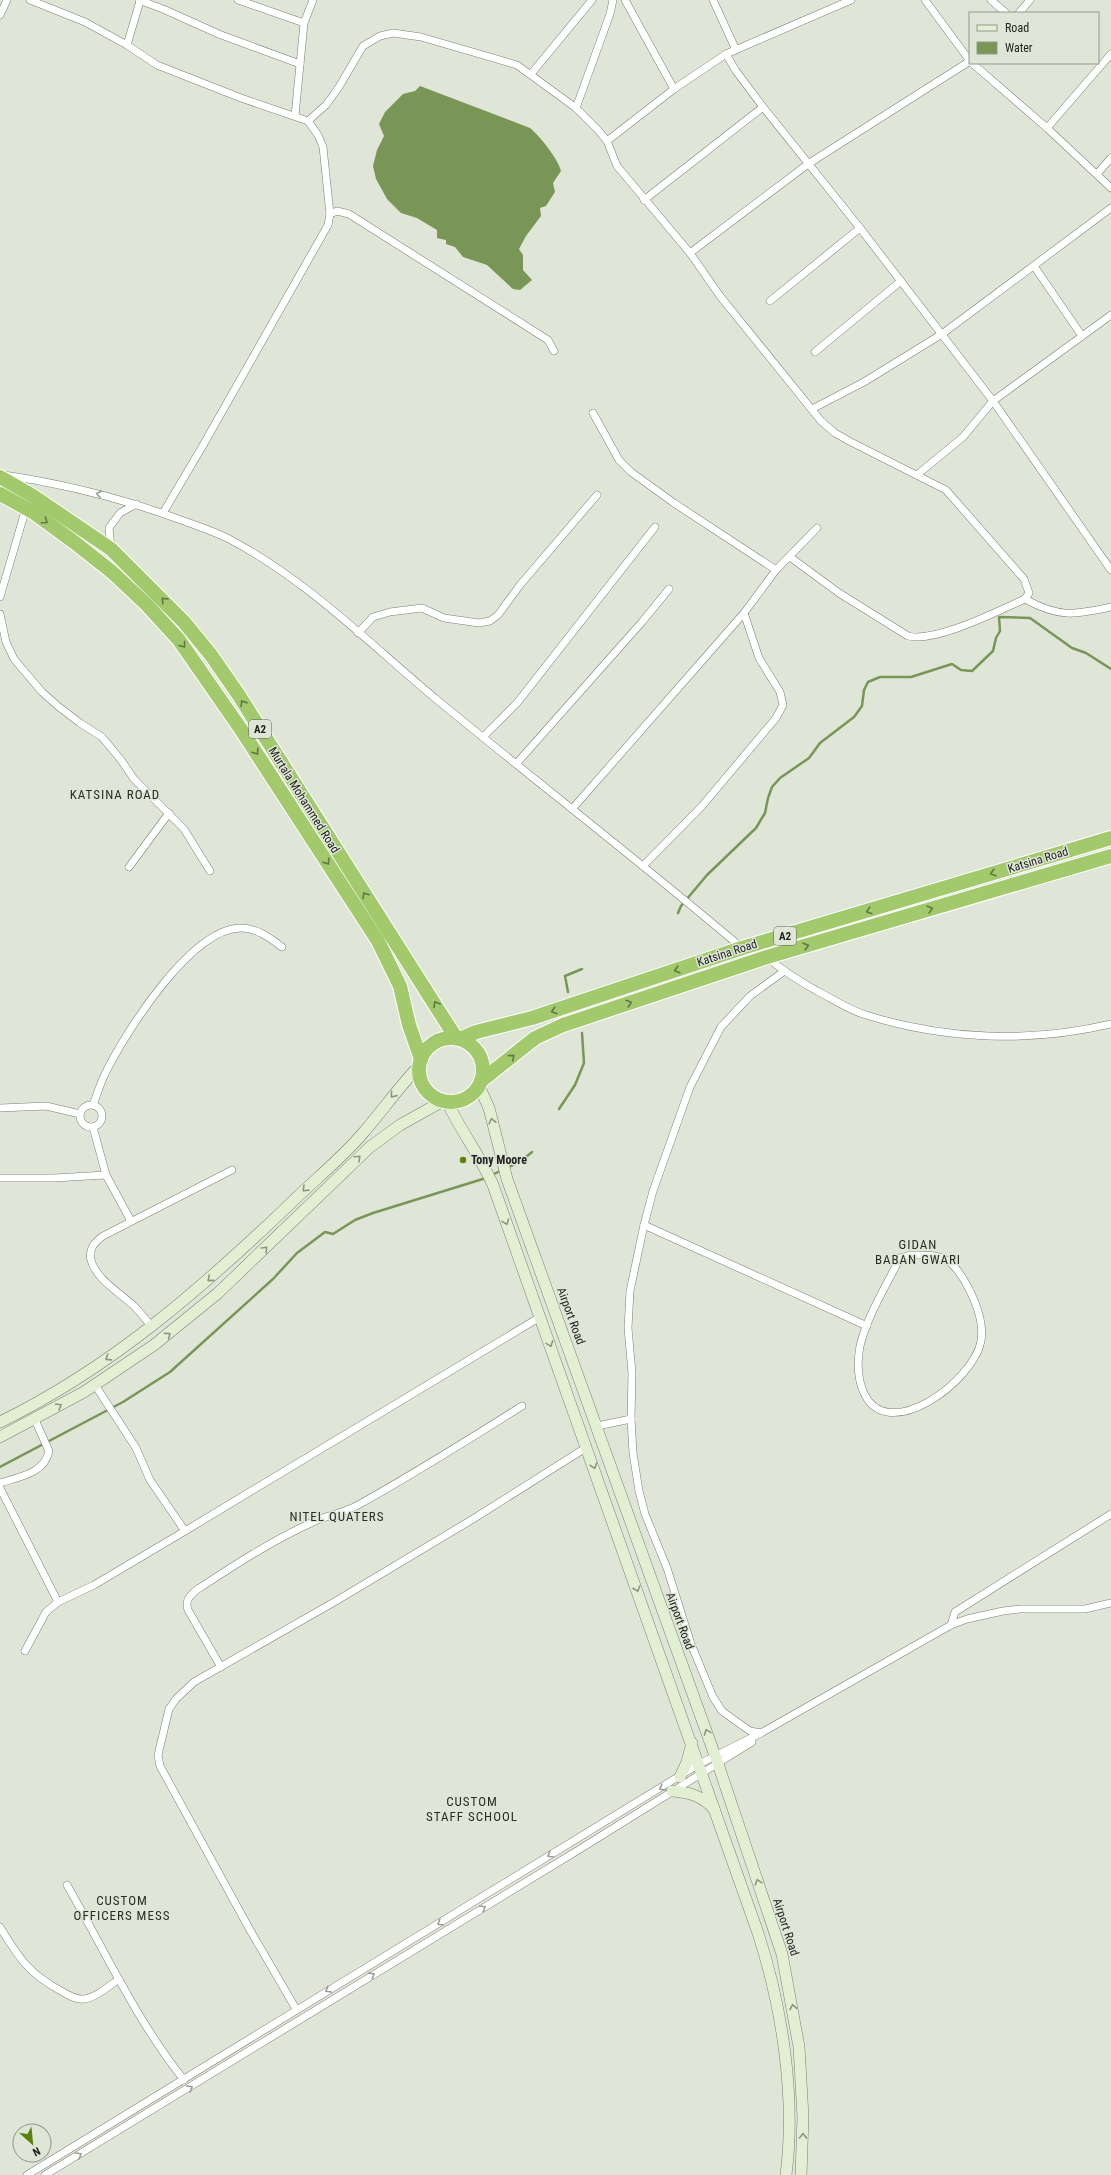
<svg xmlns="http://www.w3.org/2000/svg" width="1111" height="2175" font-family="'Roboto Condensed',sans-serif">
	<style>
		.water { fill: #7a9657 }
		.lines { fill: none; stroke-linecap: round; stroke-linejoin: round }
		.stream { stroke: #7a9657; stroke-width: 2.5 }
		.street-casing { stroke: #798072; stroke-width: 8 }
		.secondary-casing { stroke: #798072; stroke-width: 12 }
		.highway-casing { stroke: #fff; stroke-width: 16 }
		.street { stroke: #fff; stroke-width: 7 }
		.secondary { stroke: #e3efd3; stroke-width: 11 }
		.highway { stroke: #a2ca6d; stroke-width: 14 }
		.oneway { stroke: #9c9c9a }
		.oneway2 { stroke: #627746 }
		.oneway3 { stroke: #8c9482 }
		.poi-dot { fill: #5b8309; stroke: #dfe6d8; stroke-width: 1.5 }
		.labels { text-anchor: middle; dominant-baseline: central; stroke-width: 3; stroke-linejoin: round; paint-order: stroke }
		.shield { fill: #dfe6d8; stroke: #5b5e56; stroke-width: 1 }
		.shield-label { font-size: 11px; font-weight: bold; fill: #22241f }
		.street-label { font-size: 12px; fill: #22241f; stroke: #dfe6d8 }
		.poi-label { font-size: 12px; font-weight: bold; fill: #22241f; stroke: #dfe6d8; text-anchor: start }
		.neighbourhood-label { font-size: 13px; letter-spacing: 1px; fill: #282e22; stroke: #dfe6d8 }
	</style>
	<rect width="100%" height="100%" fill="#dfe6d8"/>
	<path class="water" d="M420,86L530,128C539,135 559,160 561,171L553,183L555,192L546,206L540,208L541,216L526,236L519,249L523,255V270L532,280L520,290L513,289L487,265L463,257L455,247L446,244V240L437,238V230L417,218L401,213L387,199L376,179L373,166L377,150L384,136L379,124L385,112L403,94L415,91Z"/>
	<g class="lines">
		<g class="stream">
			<path d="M678,913L681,906L707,875L756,828L765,813L768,798L772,787L780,778L809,758L820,743L854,717L862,706L864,690L868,682L880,677H911L952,664L961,670L972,671L993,651L996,638L1000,631L999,617L1030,618L1072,648L1086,653L1111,669"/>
			<path d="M568,992L565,976L582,969"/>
			<path d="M559,1109L575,1085L584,1063L582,1033"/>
			<path d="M506,1168L520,1162L532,1152"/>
			<path d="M492,1175L502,1170"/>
			<path d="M0,1467L123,1402L170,1372L273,1279L297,1253L325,1232L333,1234L355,1220L373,1213L486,1178"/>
		</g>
		<defs>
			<g id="street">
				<path d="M30,0L85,22L127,45L157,65L241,98L308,121L318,135L323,147L330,214L328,225L202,447L163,513"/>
				<path d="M139,0L163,9L221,35L300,64"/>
				<path d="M238,0L304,23"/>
				<path d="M625,0L674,89"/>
				<path d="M713,0L736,50"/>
				<path d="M925,0L970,61"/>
				<path d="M991,0L1006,13"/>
				<path d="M1019,13L1030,0"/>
				<path d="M0,15L7,0"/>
				<path d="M127,45L140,1"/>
				<path d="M726,54L736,71L763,107L860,228L993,401L1111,570"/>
				<path d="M972,63L1047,128L1111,188"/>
				<path d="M531,74L592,0"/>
				<path d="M576,108L610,14L613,0"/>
				<path d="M295,116L304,23L313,0"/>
				<path d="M308,121L326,105L339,87L363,46L380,36L393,33L421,37L517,65L576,108L598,130L607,141L617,166L690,253L720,296L821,421L835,433L851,442L946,490L1024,579L1029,593L1025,599C998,611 935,643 908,636L839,593L790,557"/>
				<path d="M1047,128L1111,54"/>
				<path d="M607,141L674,89L726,54L851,0"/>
				<path d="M1097,174L1111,158"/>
				<path d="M644,200L763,107"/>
				<path d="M330,214L337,211L349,214L548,340L554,351"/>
				<path d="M690,253L808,164L970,61"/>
				<path d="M1034,266L1082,336"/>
				<path d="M770,301L860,228"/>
				<path d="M815,352L901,281"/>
				<path d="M812,409L864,382L942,334L1111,208"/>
				<path d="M593,413L619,460L631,472L674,503L776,570"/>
				<path d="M918,474L963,437L993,401L1111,315"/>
				<path d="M4,475C65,484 124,499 181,520C198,526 216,532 231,540C308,581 370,644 436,699C538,783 642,863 742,948"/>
				<path d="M111,548L109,528L120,513L136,504"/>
				<path d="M0,597L26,508"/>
				<path d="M1025,599C1059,618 1075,615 1111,607"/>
				<path d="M0,614L6,642L14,659L42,692L59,707L80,723L102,737L121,760L134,779L184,829L210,871"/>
				<path d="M358,633L373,617L390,612L422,608L444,618L479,623L490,621L498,615L520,585L597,495"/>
				<path d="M483,737L517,703L655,527"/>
				<path d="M516,764L642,622L669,589"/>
				<path d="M573,808L744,613L776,570L817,528"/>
				<path d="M643,866L702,806L776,718L783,705L780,692L759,658L744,613"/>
				<path d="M129,867L169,813"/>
				<path d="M767,957C783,971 799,981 817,991C833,999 849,1010 866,1015C945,1040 1031,1043 1111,1024"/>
				<circle cx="91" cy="1116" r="11"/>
				<path d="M93,1105C97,1095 100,1084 105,1074C125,1033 191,928 241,928C257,928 270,938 282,947"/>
				<path d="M0,1108L46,1106L80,1114"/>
				<path d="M93,1127L106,1175L131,1221"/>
				<path d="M0,1178H54L106,1175"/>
				<path d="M644,1225L867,1326"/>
				<path d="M910,1255C944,1254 953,1258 969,1289C977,1305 984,1324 981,1341C974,1381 886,1447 863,1391C857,1376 857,1362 860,1346C867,1316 886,1286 900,1258Z"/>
				<path d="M152,1327C146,1320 140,1312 134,1306C120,1293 96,1279 91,1260C88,1249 95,1242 103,1236L232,1170"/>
				<path d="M95,1385L136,1448L150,1480L185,1531"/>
				<path d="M597,1426L631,1419"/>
				<path d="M0,1483C19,1477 45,1473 49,1451L35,1420"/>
				<path d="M0,1488L58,1602"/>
				<path d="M951,1625L955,1612L1111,1514"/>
				<path d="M25,1651L46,1612L58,1602L94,1585L185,1531L540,1317"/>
				<path d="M221,1667L188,1610C185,1601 189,1597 195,1591C233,1566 271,1541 313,1522C328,1515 344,1513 358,1505C414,1474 468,1440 522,1406"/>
				<path d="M761,1733L750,1731L733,1719L722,1711L713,1697L691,1644L667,1568L645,1514L639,1491L633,1453L631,1419L632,1373L628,1328L630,1291L644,1225L653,1191L690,1087L721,1027L750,996L783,972"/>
				<path d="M67,1885C105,1951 136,2020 184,2080"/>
				<path d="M0,1927C19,1958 28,1973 61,1991C68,1995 76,2000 84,1999C97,1997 109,1986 119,1979"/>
				<path d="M296,2009L250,1930L160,1766L158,1755L169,1709L176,1699L194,1682L336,1601L473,1519L587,1447"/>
				<path d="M27,2175L699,1764L761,1733L951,1625L967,1619L1003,1611L1020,1609H1085L1111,1603"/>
				<path d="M45,2175L580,1849L752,1742"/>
			</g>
			<g id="secondary">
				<path d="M479,1086L489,1108L507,1179L718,1764L782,1954L799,2047L803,2117L801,2175"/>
				<path d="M447,1102C461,1131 480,1156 493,1185L758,1933C782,2007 796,2096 786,2175"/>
				<path d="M0,1422C111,1368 201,1289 289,1205C313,1181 341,1159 363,1133C382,1111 399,1087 419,1066"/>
				<path d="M0,1437L84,1392L154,1345L218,1293L370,1147L400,1125L443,1101"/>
				<path d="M680,1777L687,1762L692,1743"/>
				<path d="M672,1791C689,1792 702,1796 714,1809"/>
			</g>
			<g id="highway">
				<path d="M0,477L33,496L111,549L184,622L211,655L238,694L456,1038"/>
				<path d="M0,494L33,512L74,542L112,572L147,605L179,640L240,728L378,941L400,986L409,1025L421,1059"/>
				<circle cx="451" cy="1070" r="32"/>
				<path d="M460,1039L476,1032L532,1018L742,948L1111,838"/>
				<path d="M481,1081L535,1038L563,1025L767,957L1111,856"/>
			</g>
		</defs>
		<use href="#street" class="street-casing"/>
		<use href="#secondary" class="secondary-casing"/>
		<use href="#highway" class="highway-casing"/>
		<use href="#street" class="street"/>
		<use href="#secondary" class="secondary"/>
		<use href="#highway" class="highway"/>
	</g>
	<defs><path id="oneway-chevron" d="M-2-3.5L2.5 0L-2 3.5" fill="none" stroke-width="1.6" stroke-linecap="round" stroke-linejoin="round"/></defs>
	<g class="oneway">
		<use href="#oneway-chevron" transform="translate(99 494) rotate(-167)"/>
		<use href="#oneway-chevron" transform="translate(662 1788) rotate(149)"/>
		<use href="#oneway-chevron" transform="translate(550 1855) rotate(149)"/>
		<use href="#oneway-chevron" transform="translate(483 1908) rotate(-31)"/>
		<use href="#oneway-chevron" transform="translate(440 1923) rotate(149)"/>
		<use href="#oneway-chevron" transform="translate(372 1975) rotate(-32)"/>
		<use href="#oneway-chevron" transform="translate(328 1990) rotate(150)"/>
		<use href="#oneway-chevron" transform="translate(190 2088) rotate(-31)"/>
		<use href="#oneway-chevron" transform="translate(79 2155) rotate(-31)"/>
	</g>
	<g class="oneway2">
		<use href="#oneway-chevron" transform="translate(45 521) rotate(35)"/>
		<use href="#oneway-chevron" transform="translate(164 600) rotate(-133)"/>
		<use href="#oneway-chevron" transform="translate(183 645) rotate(53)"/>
		<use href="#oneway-chevron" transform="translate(243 703) rotate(-122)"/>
		<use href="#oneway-chevron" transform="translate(256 752) rotate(57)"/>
		<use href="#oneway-chevron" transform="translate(327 862) rotate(57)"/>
		<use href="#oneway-chevron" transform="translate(993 873) rotate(163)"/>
		<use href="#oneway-chevron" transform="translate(365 895) rotate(-122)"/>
		<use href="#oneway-chevron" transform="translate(930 909) rotate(-16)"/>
		<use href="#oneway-chevron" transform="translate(869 911) rotate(163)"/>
		<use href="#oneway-chevron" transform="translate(806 946) rotate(-16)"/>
		<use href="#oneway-chevron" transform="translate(677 970) rotate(162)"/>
		<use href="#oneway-chevron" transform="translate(629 1003) rotate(-18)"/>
		<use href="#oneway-chevron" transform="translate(436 1004) rotate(-121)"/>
		<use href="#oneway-chevron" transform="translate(554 1011) rotate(162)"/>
		<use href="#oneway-chevron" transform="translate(512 1057) rotate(-41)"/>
	</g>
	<g class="oneway3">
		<use href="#oneway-chevron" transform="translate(393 1095) rotate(129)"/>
		<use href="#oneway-chevron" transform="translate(492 1121) rotate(-104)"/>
		<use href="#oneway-chevron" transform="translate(358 1158) rotate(-43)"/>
		<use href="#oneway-chevron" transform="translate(305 1189) rotate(136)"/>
		<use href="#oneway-chevron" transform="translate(506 1222) rotate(70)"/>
		<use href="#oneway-chevron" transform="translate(265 1249) rotate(-45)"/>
		<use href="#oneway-chevron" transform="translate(210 1279) rotate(139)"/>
		<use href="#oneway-chevron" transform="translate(168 1335) rotate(-37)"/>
		<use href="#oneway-chevron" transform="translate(550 1344) rotate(70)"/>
		<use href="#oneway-chevron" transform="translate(108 1358) rotate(147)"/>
		<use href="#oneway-chevron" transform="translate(59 1406) rotate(-30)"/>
		<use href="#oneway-chevron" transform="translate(594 1466) rotate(71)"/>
		<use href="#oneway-chevron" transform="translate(637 1589) rotate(71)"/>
		<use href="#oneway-chevron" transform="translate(707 1732) rotate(-110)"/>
		<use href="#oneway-chevron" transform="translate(758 1882) rotate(-108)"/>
		<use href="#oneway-chevron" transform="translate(793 2007) rotate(-101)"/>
		<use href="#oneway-chevron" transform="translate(803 2136) rotate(-89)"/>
	</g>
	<circle class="poi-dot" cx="463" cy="1160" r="4"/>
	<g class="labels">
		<g class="shield">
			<rect x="249" y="720" width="22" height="18" rx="3"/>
			<rect x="774" y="927" width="22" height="18" rx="3"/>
		</g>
		<g class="shield-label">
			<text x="260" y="729">A2</text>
			<text x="785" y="936">A2</text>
		</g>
		<g class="street-label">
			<text transform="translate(304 800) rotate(58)">Murtala Mohammed Road</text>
			<text transform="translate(1038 860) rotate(-17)">Katsina Road</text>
			<text transform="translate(727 953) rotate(-18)">Katsina Road</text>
			<text transform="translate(571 1316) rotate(70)">Airport Road</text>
			<text transform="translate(680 1621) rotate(70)">Airport Road</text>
			<text transform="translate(786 1927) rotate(72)">Airport Road</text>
		</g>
		<g class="poi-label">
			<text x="471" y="1160">Tony Moore</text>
		</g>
		<g class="neighbourhood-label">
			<text x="115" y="794">KATSINA ROAD</text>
			<text x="918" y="1244">GIDAN<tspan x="918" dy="15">BABAN GWARI</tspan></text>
			<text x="337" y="1516">NITEL QUATERS</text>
			<text x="472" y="1801">CUSTOM<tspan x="472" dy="15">STAFF SCHOOL</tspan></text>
			<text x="122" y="1900">CUSTOM<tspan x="122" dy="15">OFFICERS MESS</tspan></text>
		</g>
	</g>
	<rect x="969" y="12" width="130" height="52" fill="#dfe6d8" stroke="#93988e"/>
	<rect x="977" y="25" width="20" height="6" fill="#e3efd3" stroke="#93988e"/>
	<text x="1005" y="32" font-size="12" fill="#22241f">Road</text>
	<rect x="977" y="42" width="20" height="12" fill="#7a9657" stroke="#93988e"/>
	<text x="1005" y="52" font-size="12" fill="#22241f">Water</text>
	<g transform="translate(32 2143) rotate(153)"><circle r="19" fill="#dfe6d8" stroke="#93988e"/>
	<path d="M0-3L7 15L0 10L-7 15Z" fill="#5b8309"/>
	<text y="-6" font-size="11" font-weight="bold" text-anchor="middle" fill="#22241f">N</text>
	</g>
</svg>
